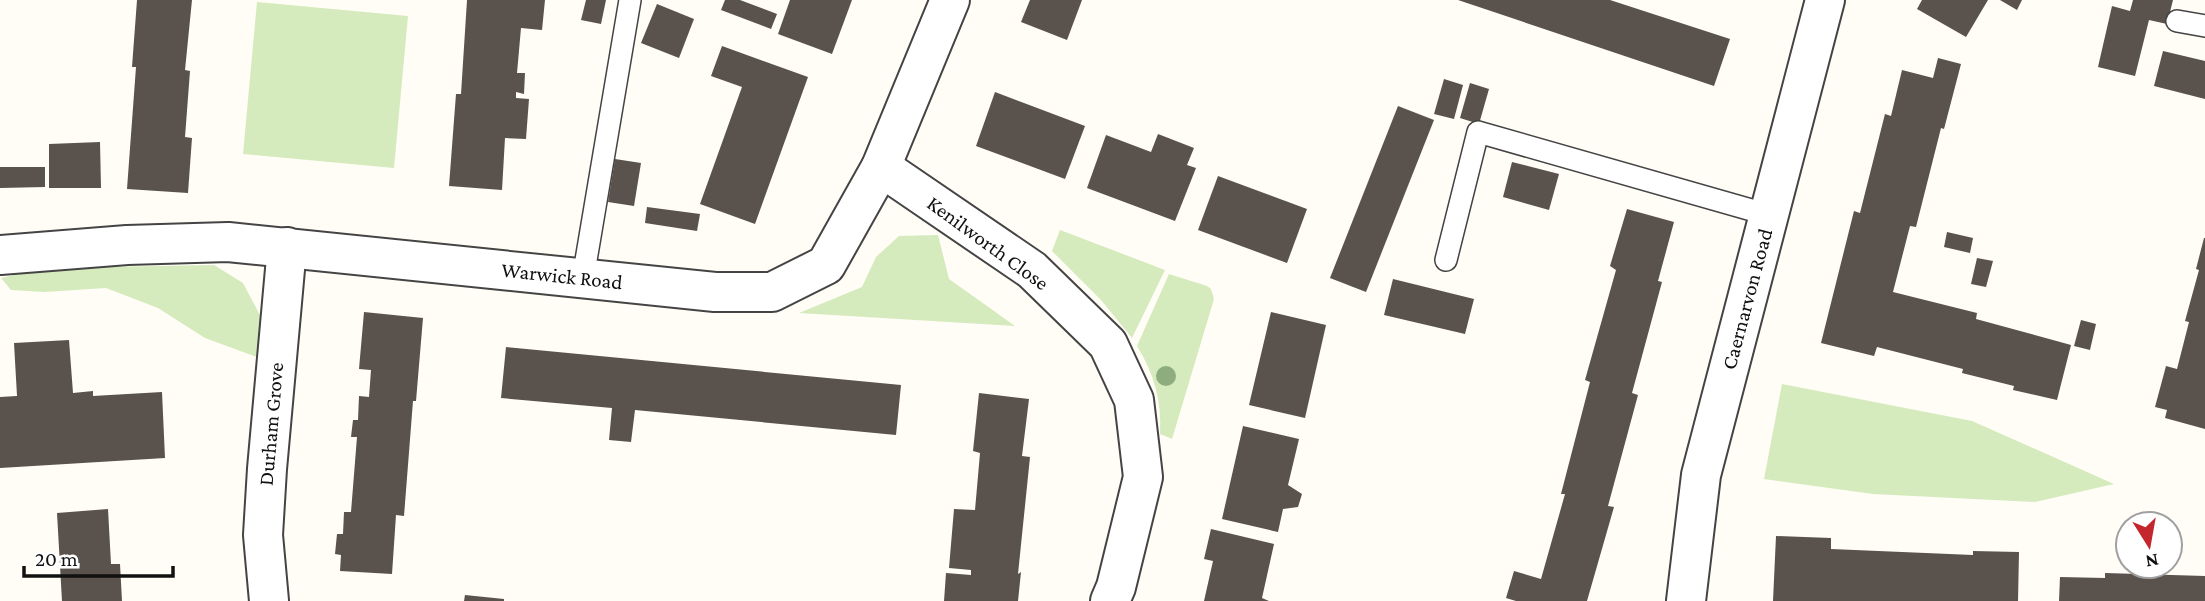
<svg xmlns="http://www.w3.org/2000/svg" width="2205" height="601" font-family="'Crimson Pro',serif">
	<style>
		.green { fill: #d5ebbd }
		.building { fill: #5a524d }
		.lines { fill: none; stroke-linecap: round; stroke-linejoin: round }
		.service-casing { stroke: #444; stroke-width: 24 }
		.minor-casing { stroke: #444; stroke-width: 42 }
		.service { stroke: #fff; stroke-width: 21 }
		.minor { stroke: #fff; stroke-width: 38 }
		.tree { fill: #8dad7f }
		.labels { text-anchor: middle; dominant-baseline: central; stroke-width: 7; stroke-linejoin: round; paint-order: stroke }
		.street-label { font-size: 21px; fill: #111; stroke: #fff }
	</style>
	<rect width="100%" height="100%" fill="#fffdf5"/>
	<g class="green">
		<path d="M257,2L408,16L394,168L243,154Z"/>
		<path d="M1060,230L1165,270L1132,338L1101,300L1052,251Z"/>
		<path d="M938,235L949,279L1015,326L799,313L862,287L876,257L899,236Z"/>
		<path d="M214,265L243,283L262,319L257,357L205,338L158,308L106,288L44,292L11,290L1,278L46,268Z"/>
		<path d="M1169,274L1207,286L1211,289L1214,299L1172,439L1160,434C1162,402 1154,373 1137,346Z"/>
		<path d="M1782,384L1972,421L2114,484L2035,502L1873,494L1764,479Z"/>
	</g>
	<g class="building">
		<path d="M137,0H192L185,70L190,71L185,137L192,138L188,193L127,189L136,67H132Z"/>
		<path d="M467,0H545L542,30L521,28L517,73H525L524,94L516,92V98L529,99L526,139L505,138L502,190L449,186L456,94H461Z"/>
		<path d="M586,0H606L601,24L581,20Z"/>
		<path d="M725,0H740L777,14L771,29L721,10Z"/>
		<path d="M790,0H852L832,54L778,34Z"/>
		<path d="M1030,0H1082L1067,40L1021,22Z"/>
		<path d="M1458,0H1610L1730,39L1714,86Z"/>
		<path d="M1922,0H1988L1966,37L1917,9Z"/>
		<path d="M2000,0H2022L2017,10Z"/>
		<path d="M2133,0H2173L2167,24L2149,20L2135,76L2098,67L2112,6L2130,11Z"/>
		<path d="M657,4L694,19L679,58L641,43Z"/>
		<path d="M722,46L808,77L755,224L700,204L742,87L711,76Z"/>
		<path d="M2163,51L2205,61V99L2154,86Z"/>
		<path d="M1938,58L1961,64L1944,129L1941,128L1916,227L1910,226L1893,292L1977,313L1976,319L2071,345L2057,400L2013,390L2014,386L1962,373L1963,369L1877,347L1874,356L1821,343L1854,211L1860,213L1885,114L1891,116L1902,70L1933,78Z"/>
		<path d="M1444,79L1463,85L1454,119L1434,114Z"/>
		<path d="M1470,83L1489,89L1479,124L1460,118Z"/>
		<path d="M995,92L1085,126L1065,179L976,146Z"/>
		<path d="M1398,106L1434,120L1366,292L1330,278Z"/>
		<path d="M1158,134L1194,148L1187,165L1196,168L1175,221L1087,188L1106,135L1151,152Z"/>
		<path d="M100,142L101,188H49V144Z"/>
		<path d="M615,159L641,163L634,206L608,202Z"/>
		<path d="M1512,162L1559,174L1549,210L1503,197Z"/>
		<path d="M0,167H45V187L0,188Z"/>
		<path d="M1218,176L1307,209L1287,263L1198,230Z"/>
		<path d="M647,207L700,214L697,231L645,223Z"/>
		<path d="M1627,209L1674,222L1658,281L1662,282L1632,393L1638,395L1608,506L1614,507L1587,601H1516L1506,598L1514,571L1541,579L1565,494H1561L1590,382L1585,380L1616,270L1610,266Z"/>
		<path d="M1947,232L1973,238L1970,253L1944,247Z"/>
		<path d="M2204,238H2205V429L2165,418L2167,410L2155,407L2166,366L2177,369L2189,322L2185,321L2199,270L2196,269Z"/>
		<path d="M1977,258L1993,261L1986,287L1971,284Z"/>
		<path d="M1393,279L1474,299L1465,334L1384,315Z"/>
		<path d="M364,312L423,318L416,401H413L404,516L396,515L392,574L340,571L341,555L335,554L337,534H343L344,512H351L357,437H351L353,420H358L359,396L369,397L371,370L359,369Z"/>
		<path d="M1271,312L1326,325L1305,418L1249,405Z"/>
		<path d="M2081,320L2096,324L2090,350L2074,346Z"/>
		<path d="M69,340L73,393L93,391V396L162,392L165,458L0,468V397L17,396L14,343Z"/>
		<path d="M506,347L901,385L896,435L635,410L631,442L609,440L612,408L501,398Z"/>
		<path d="M979,393L1029,399L1022,456L1030,457L1018,574L1021,572L1018,601H944L946,573L971,575V570L949,568L954,509L975,510L980,453L973,451Z"/>
		<path d="M1243,426L1299,439L1288,485L1302,494L1298,507L1283,509L1278,532L1222,519Z"/>
		<path d="M108,509L111,564H120L122,601H62L57,513Z"/>
		<path d="M1211,529L1274,544L1262,598L1269,601H1204L1213,561L1204,559Z"/>
		<path d="M1776,536L1831,538V549L1973,555V551L2019,552L2018,601H1773Z"/>
		<path d="M2105,573L2205,576V601H2059L2060,577L2105,578Z"/>
		<path d="M465,595L504,599V601H464Z"/>
	</g>
	<g class="lines">
		<defs>
			<g id="service">
				<path d="M2177,21L2205,26"/>
				<path d="M1446,260L1478,132L1769,215"/>
				<path d="M583,278L630,0"/>
			</g>
			<g id="minor">
				<path d="M881,167L1032,270L1108,344L1134,400L1143,477L1116,587L1110,601"/>
				<path d="M0,255L127,245L228,242L715,292H772L826,265L881,167L950,0"/>
				<path d="M269,601L263,535L267,469L287,247"/>
				<path d="M1686,601L1701,475L1825,0"/>
			</g>
		</defs>
		<use href="#service" class="service-casing"/>
		<use href="#minor" class="minor-casing"/>
		<use href="#service" class="service"/>
		<use href="#minor" class="minor"/>
	</g>
	<circle class="tree" cx="1166" cy="376" r="10"/>
	<g class="labels">
		<g class="street-label">
			<text transform="translate(988 243) rotate(36)">Kenilworth Close</text>
			<text transform="translate(562 276) rotate(6)">Warwick Road</text>
			<text transform="translate(1747 299) rotate(-75)">Caernarvon Road</text>
			<text transform="translate(271 424) rotate(-85)">Durham Grove</text>
		</g>
	</g>
	<g transform="translate(2149 545) rotate(169)"><circle r="33" fill="#ffffff" stroke="#a0a0a0" stroke-width="2"/>
	<path d="M0-5L12 26L0 18L-12 26Z" fill="#c4262e"/>
	<text y="-10" font-size="19" font-weight="bold" text-anchor="middle" fill="#111111">N</text>
	</g>
	<path d="M24 566v10h149v-10" fill="none" stroke="#111111" stroke-width="3.5"/>
	<text x="35" y="566" font-size="21" fill="#111111" stroke="#ffffff" stroke-width="5" paint-order="stroke">20 m</text>
</svg>
